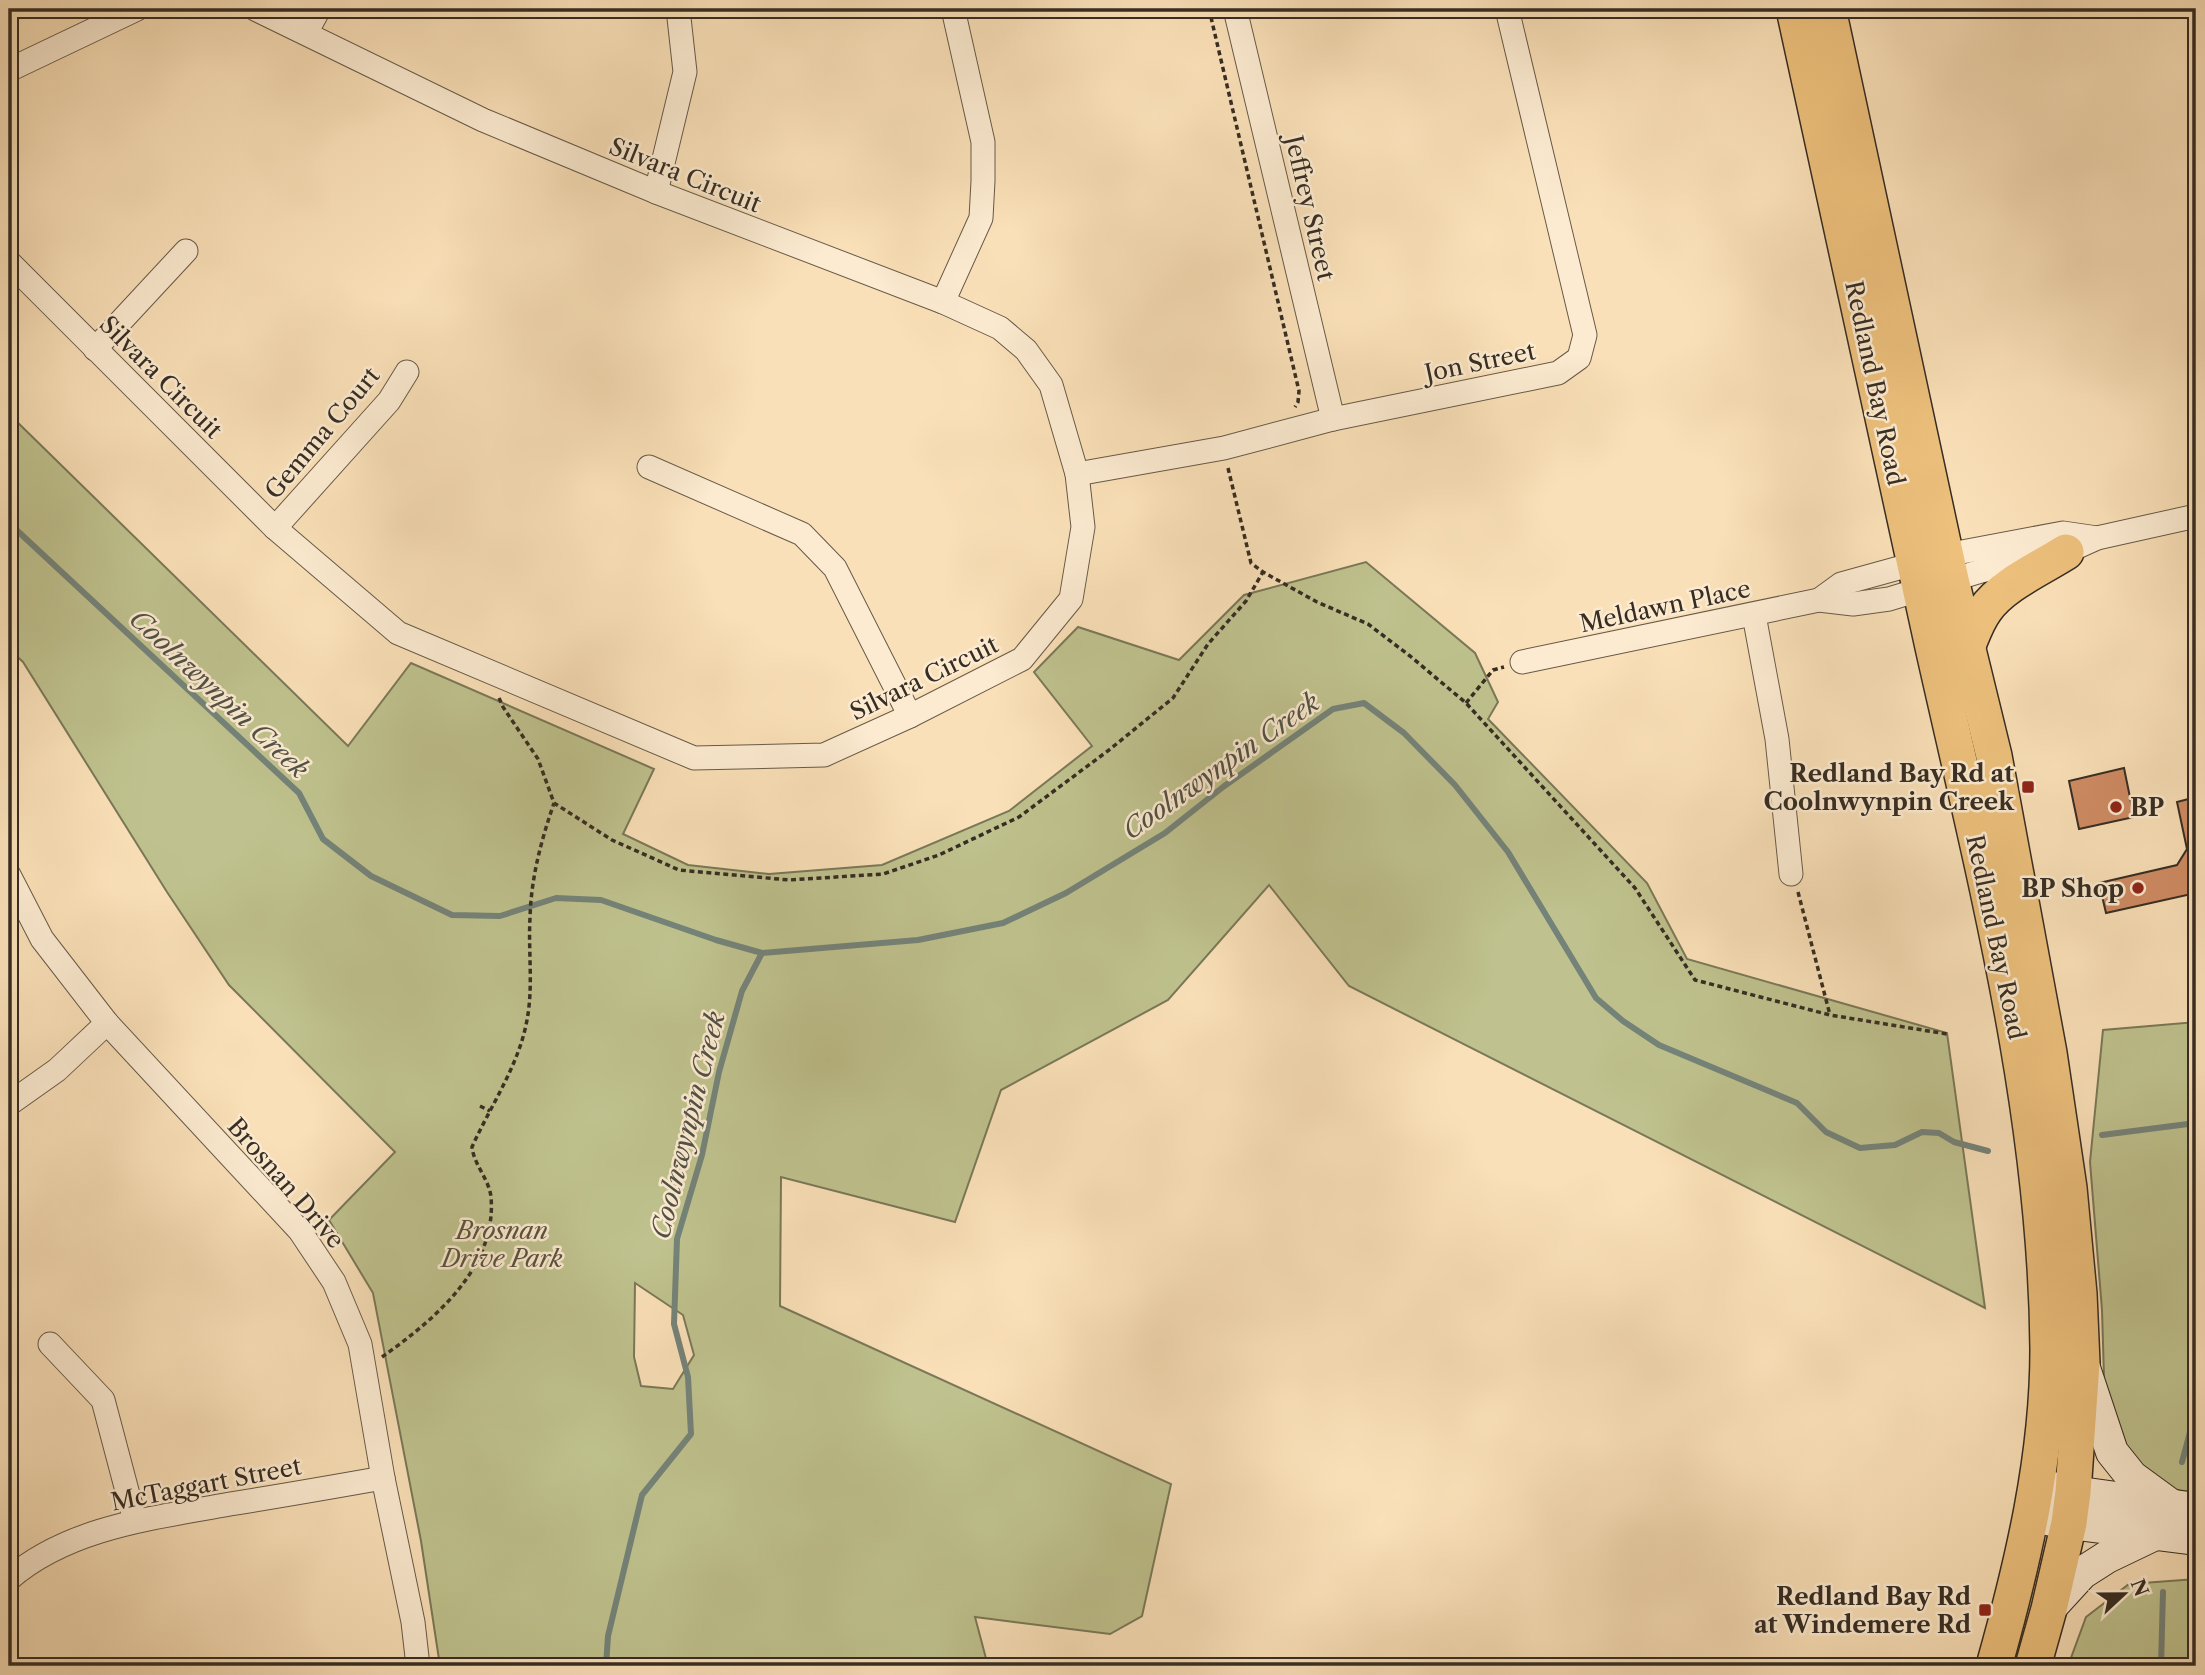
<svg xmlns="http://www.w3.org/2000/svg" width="2205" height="1675" font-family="'Libre Caslon Text',serif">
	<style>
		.green { fill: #bfc28e; stroke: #7a7858; stroke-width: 2; fill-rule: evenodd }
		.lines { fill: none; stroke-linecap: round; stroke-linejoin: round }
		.stream { stroke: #748379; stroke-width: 6 }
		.building { fill: #d08c64; stroke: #362d23; stroke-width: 2 }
		.minor-casing { stroke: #675a48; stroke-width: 25 }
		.secondary-casing { stroke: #362d23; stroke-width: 34 }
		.primary-casing { stroke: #362d23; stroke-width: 38 }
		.path { stroke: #362d23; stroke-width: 3.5; stroke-dasharray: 5 3.5; stroke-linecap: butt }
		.minor { stroke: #fcebd1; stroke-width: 23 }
		.secondary { stroke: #fcebd1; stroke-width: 32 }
		.primary { stroke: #edc07c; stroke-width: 35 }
		.poi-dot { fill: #8f2418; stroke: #fcebd1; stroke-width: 2.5 }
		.labels { text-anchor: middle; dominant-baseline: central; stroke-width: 5; stroke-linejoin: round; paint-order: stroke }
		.street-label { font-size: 24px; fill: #362d23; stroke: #fcebd1 }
		.poi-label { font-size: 24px; font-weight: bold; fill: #362d23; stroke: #fcebd1; text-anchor: end }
		.park-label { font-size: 24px; font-style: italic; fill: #58523e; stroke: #fcebd1 }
		.water-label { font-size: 26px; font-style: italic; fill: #505147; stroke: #fcebd1 }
	</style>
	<rect width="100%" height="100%" fill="#fae0b8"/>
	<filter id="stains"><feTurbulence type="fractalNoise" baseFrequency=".00286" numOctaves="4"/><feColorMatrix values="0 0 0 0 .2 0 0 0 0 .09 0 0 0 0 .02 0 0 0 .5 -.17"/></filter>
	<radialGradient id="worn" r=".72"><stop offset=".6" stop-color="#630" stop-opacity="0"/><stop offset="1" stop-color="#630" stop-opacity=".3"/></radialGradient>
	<g class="green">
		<path d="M9,414L348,746L411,663L654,769L623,834L688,865L769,874L882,865L1009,811L1092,746L1034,672L1078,627L1179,660L1244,595L1366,562L1475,653L1498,702L1488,719L1647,883L1687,959L1947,1033L1985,1308L1349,986L1269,885L1168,1000L1001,1090L955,1222L781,1177L780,1306L1171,1484L1142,1616L1110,1634L975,1617L988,1666H440L421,1541L373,1293L329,1220L395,1152L229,985L167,892L23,662L9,649ZM635,1283L683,1315L694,1355L673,1389L641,1386L634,1357Z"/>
		<path d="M2196,1022V1493L2165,1488L2123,1454L2105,1410L2102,1310L2090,1162L2103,1030Z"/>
		<path d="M2196,1579V1666H2068L2086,1617L2129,1584Z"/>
	</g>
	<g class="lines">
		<g class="stream">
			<path d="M9,523L299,793L323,839L371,876L452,915L500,916L556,898L601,900L716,940L762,953L918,940L1003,923L1066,893L1165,833L1223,787L1333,709L1364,703L1404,733L1455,785L1508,852L1596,998L1623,1021L1659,1045L1797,1103L1826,1132L1860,1148L1895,1145L1922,1132L1939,1133L1954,1142L1988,1151"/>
			<path d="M2102,1135L2196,1123"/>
			<path d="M2182,1462L2196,1410"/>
			<path d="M606,1666L608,1636L642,1495L691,1434L688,1377L674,1324L677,1239L702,1155L719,1072L742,991L762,953"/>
			<path d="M2161,1666L2163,1592"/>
		</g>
	</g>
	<g class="building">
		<path d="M2124,768L2134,817L2079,829L2069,781Z"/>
		<path d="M2196,797V893L2106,913L2099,883L2177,865L2187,849L2177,802Z"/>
	</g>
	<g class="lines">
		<defs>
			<g id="minor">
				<path d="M1235,9L1333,419"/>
				<path d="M306,33L319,9"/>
				<path d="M9,70L137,9"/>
				<path d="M656,192L685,72L678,9"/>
				<path d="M9,262L275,528L398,633L694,758L824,755L910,716L1022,659L1071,599L1083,527L1077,474L1051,385L1026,350L1000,328L943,302L656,192L483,120L255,9"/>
				<path d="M943,302L981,218L983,181V142L953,9"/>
				<path d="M95,349L186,251"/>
				<path d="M649,467L802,534L835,568L910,716"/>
				<path d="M1077,474L1224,448L1333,419L1558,373L1579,358L1585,335L1507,9"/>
				<path d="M275,528L389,401L407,372"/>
				<path d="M1819,600L1841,584L1946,555L2063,533L2097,538"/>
				<path d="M1754,615L1777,739L1791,874"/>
				<path d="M1522,662L1819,600L1853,604L1889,599L1981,571L2066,552L2097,538L2196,516"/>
				<path d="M9,875L42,939L107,1023L300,1231L334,1282L360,1344L383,1478L413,1622L418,1666"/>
				<path d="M9,1104L57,1070L107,1023"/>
				<path d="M50,1344L103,1400L135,1521"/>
				<path d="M9,1579C69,1527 154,1518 230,1504C281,1496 332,1487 383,1478"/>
			</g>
			<g id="secondary">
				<path d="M2084,1368L2112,1452L2132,1477L2169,1504"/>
				<path d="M2036,1485L2073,1492L2196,1509"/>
				<path d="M2031,1516L2069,1523L2196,1539"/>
				<path d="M2049,1609L2082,1573L2107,1557L2155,1534"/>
			</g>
			<g id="primary">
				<path d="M1794,9C1840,222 1886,435 1933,647C1985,879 2046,1111 2048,1349C2048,1457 2023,1563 1994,1666"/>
				<path d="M1828,9L1951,580L1994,756L2049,1053L2069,1188L2079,1294L2082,1363L2073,1492L2069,1523L2049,1609L2033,1666"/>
				<path d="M1968,645C1973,633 1977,621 1985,610C2002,585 2041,568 2066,552"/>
			</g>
		</defs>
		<use href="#minor" class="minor-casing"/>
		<use href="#secondary" class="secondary-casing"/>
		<use href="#primary" class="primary-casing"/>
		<g class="path">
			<path d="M1209,9L1299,391L1298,402L1295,407"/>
			<path d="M1228,468L1251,563L1263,572L1317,602L1368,624L1410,656L1466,703L1635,888L1695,980L1830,1015L1947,1034"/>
			<path d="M499,698L503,707L538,759L554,803L612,840L679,870L789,880L883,874L939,855L1019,817L1109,750L1173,698L1208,644L1246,601L1263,572"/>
			<path d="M1466,703L1493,670L1504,667"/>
			<path d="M1798,892L1830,1015"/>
			<path d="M480,1106L490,1111"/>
			<path d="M382,1357C434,1320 497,1268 491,1197C489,1179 474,1165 472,1147C490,1107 517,1068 526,1025C534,989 528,953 530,918C531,878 541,841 554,803"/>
			<path d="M2196,1566L2193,1579L2196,1593"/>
		</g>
		<use href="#minor" class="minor"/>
		<use href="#secondary" class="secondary"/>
		<use href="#primary" class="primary"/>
	</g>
	<g class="poi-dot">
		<rect x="2021" y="780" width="14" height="14" rx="3.5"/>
		<circle cx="2116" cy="807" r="7"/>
		<circle cx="2138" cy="888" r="7"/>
		<rect x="1978" y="1603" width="14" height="14" rx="3.5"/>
	</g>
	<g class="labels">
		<g class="street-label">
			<text transform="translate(685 175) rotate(22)">Silvara Circuit</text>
			<text transform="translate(1310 208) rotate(77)">Jeffrey Street</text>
			<text transform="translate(1480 362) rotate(-12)">Jon Street</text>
			<text transform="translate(161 377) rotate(45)">Silvara Circuit</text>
			<text transform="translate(1875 383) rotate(78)">Redland Bay Road</text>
			<text transform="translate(322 433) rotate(-50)">Gemma Court</text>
			<text transform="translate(1665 606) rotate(-12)">Meldawn Place</text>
			<text transform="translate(924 678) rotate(-26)">Silvara Circuit</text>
			<text transform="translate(1996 937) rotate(78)">Redland Bay Road</text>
			<text transform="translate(286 1183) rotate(49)">Brosnan Drive</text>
			<text transform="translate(206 1484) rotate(-11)">McTaggart Street</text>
		</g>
		<g class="poi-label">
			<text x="2014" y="773">Redland Bay Rd at<tspan x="2014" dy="28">Coolnwynpin Creek</tspan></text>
			<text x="2130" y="807" text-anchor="start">BP</text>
			<text x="2124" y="888">BP Shop</text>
			<text x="1971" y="1596">Redland Bay Rd<tspan x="1971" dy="28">at Windemere Rd</tspan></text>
		</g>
		<g class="park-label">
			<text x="502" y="1230">Brosnan<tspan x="502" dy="28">Drive Park</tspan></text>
		</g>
		<g class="water-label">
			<text transform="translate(219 694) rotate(43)">Coolnwynpin Creek</text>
			<text transform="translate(1221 766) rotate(-35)">Coolnwynpin Creek</text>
			<text transform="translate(688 1125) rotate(-76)">Coolnwynpin Creek</text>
		</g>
	</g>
	<rect width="2205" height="1675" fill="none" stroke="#fae0b8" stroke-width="35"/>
	<rect x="10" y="10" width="2184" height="1654" fill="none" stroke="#362d23" stroke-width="3.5"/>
	<rect x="18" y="18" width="2170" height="1640" fill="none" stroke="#362d23" stroke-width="2"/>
	<g transform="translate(2124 1594) rotate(68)" stroke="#fcebd1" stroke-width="5" paint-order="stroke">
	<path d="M0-5L12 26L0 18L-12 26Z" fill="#362d23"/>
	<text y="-10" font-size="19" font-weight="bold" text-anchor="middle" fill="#362d23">N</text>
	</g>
	<rect width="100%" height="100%" filter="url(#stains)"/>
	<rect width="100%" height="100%" fill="url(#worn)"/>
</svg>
